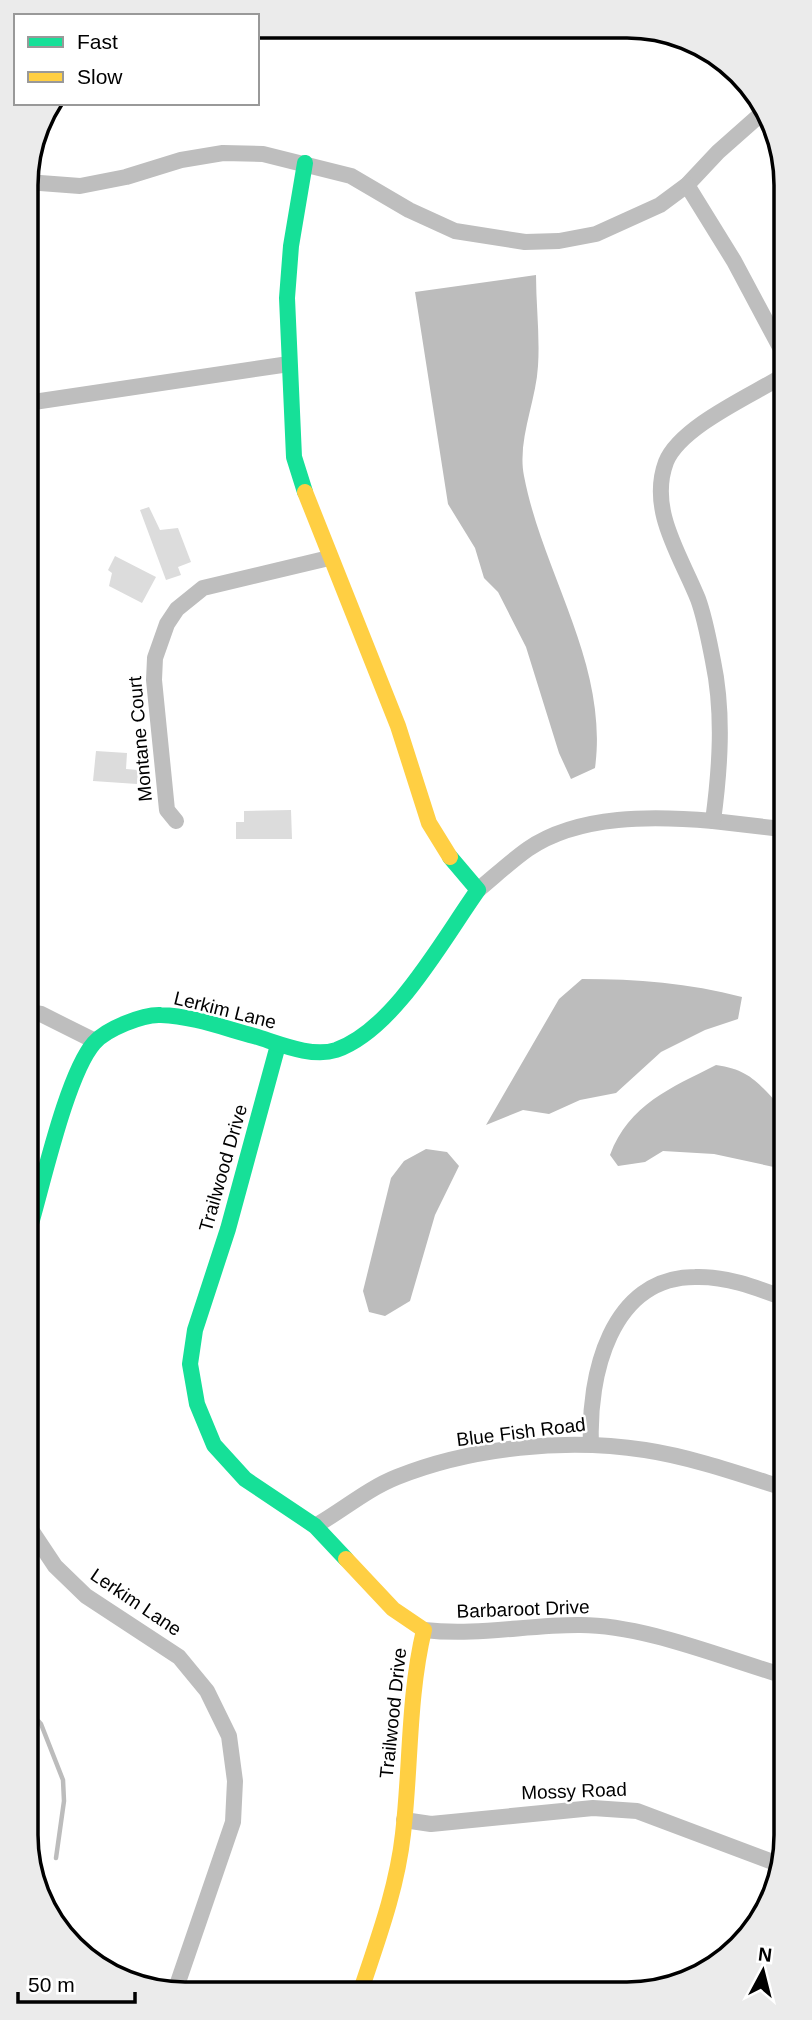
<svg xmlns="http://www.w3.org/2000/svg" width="812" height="2020" font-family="Helvetica,sans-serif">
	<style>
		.water { fill: #bcbcbc }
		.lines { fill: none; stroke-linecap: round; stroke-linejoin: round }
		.stream { stroke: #bcbcbc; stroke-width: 4.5 }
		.building { fill: #dcdcdc }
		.street { stroke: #bebebe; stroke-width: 16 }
		.fast { stroke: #16e098; stroke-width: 16 }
		.slow { stroke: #ffcf43; stroke-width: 16 }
		.labels { text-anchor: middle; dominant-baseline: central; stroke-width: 5; stroke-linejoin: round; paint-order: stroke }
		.street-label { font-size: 19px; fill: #000; stroke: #fff }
		.rim { fill: none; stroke: #000; stroke-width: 3.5 }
	</style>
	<rect width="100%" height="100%" fill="#fff"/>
	<g class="water">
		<path d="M536,275C536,305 540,336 538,366C536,402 517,440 524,476C543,575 609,664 595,768L571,779L559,753L526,647L498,592L484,578L475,548L448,504L415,292Z"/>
		<path d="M582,979C637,979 689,983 742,997L738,1019L705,1030L661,1052L616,1093L580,1100L549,1114L523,1110L486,1125L559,999Z"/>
		<path d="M716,1065C752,1070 759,1085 783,1109V1169L714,1154L663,1151L645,1162L618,1166L610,1155C629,1104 671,1088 716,1065Z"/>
		<path d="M426,1149L447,1152L459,1166L435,1215L410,1301L385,1316L369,1312L363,1291L391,1178L404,1161Z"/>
	</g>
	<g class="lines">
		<path class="stream" d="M31,1713L41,1724L63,1780L64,1801L56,1858"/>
	</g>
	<g class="building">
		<path d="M149,507L160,530L178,528L191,562L178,567L181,575L166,580L140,510Z"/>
		<path d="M115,556L156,577L142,603L109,586L112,573L108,570Z"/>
		<path d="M96,751L127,753L126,769L138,770L137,784L93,781Z"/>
		<path d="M291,810L292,839H236V822H244V811Z"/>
	</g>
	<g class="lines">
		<g class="street">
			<path d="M27,182L80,186L126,177L181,160L223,153L263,154L351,176L409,210L455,231L525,242L559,241L596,234L660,205L687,185L718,152L762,113"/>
			<path d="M687,185L734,261L781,349"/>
			<path d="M27,403L289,364"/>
			<path d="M176,821L167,810L154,680L155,658L167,624L177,609L203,588L329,558"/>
			<path d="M713,821L782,829"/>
			<path d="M478,890C495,876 511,861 528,849C579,814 655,816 713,821C720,769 724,713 713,661C709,641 705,618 698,599C681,556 648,510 666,462C680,427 750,396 781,377"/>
			<path d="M29,1012L41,1014L95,1041"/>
			<path d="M591,1444C588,1377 610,1277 695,1277C726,1276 755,1287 784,1298"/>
			<path d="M315,1526C343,1510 367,1489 397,1477C472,1447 566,1438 645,1450C691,1457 740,1474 784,1488"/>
			<path d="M31,1530L55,1566L86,1596L179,1657L207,1691L229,1736L235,1781L233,1822L175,1991"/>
			<path d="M424,1630C476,1636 526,1625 578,1625C642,1624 723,1658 785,1676"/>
			<path d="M404,1820L431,1824L593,1808L637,1811L778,1864"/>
		</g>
		<g class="fast">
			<path d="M305,492L294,457L287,298L291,246L305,163"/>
			<path d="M278,1045L228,1229L195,1330L190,1364L197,1404L214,1445L245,1479L315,1526L346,1559"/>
			<path d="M30,1227C43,1183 67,1074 94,1043C106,1029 143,1014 161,1015C192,1016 224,1028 254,1036C278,1043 311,1058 336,1050C394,1030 443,939 478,890L450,857"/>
		</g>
		<g class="slow">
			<path d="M305,492L398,726L429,823L450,857"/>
			<path d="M346,1559L393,1609L424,1630C408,1697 411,1765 403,1834C397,1888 378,1939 361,1990"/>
		</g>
	</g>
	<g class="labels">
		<g class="street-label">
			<text transform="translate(140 739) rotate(-95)">Montane Court</text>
			<text transform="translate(225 1010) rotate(14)">Lerkim Lane</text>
			<text transform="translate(223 1168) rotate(-74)">Trailwood Drive</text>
			<text transform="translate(521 1432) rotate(-7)">Blue Fish Road</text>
			<text transform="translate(136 1602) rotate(34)">Lerkim Lane</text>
			<text transform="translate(523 1609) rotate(-2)">Barbaroot Drive</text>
			<text transform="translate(393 1713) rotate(-84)">Trailwood Drive</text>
			<text transform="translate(574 1791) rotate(-2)">Mossy Road</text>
		</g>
	</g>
	<path d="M0 0H812V2020H0ZM185 38H627A147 147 0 0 1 774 185V1835A147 147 0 0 1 627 1982H185A147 147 0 0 1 38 1835V185A147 147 0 0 1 185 38Z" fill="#ebebeb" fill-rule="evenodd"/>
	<path class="rim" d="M185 38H627A147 147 0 0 1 774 185V1835A147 147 0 0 1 627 1982H185A147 147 0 0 1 38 1835V185A147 147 0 0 1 185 38Z"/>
	<rect x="14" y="14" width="245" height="91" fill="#ffffff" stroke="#999999" stroke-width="2"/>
	<rect x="28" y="37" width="35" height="10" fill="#16e098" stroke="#999999" stroke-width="2"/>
	<text x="77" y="49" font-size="21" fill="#000000">Fast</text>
	<rect x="28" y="72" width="35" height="10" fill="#ffcf43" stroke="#999999" stroke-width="2"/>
	<text x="77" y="84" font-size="21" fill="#000000">Slow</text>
	<g transform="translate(763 1971) rotate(7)" stroke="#ffffff" stroke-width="5" paint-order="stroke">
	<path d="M0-5L12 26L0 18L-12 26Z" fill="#000000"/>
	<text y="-10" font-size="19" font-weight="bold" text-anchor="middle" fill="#000000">N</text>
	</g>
	<path d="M18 1992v10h117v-10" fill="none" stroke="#000000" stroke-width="3.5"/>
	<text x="28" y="1992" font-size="21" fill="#000000" stroke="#ffffff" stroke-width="5" paint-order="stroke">50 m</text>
</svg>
